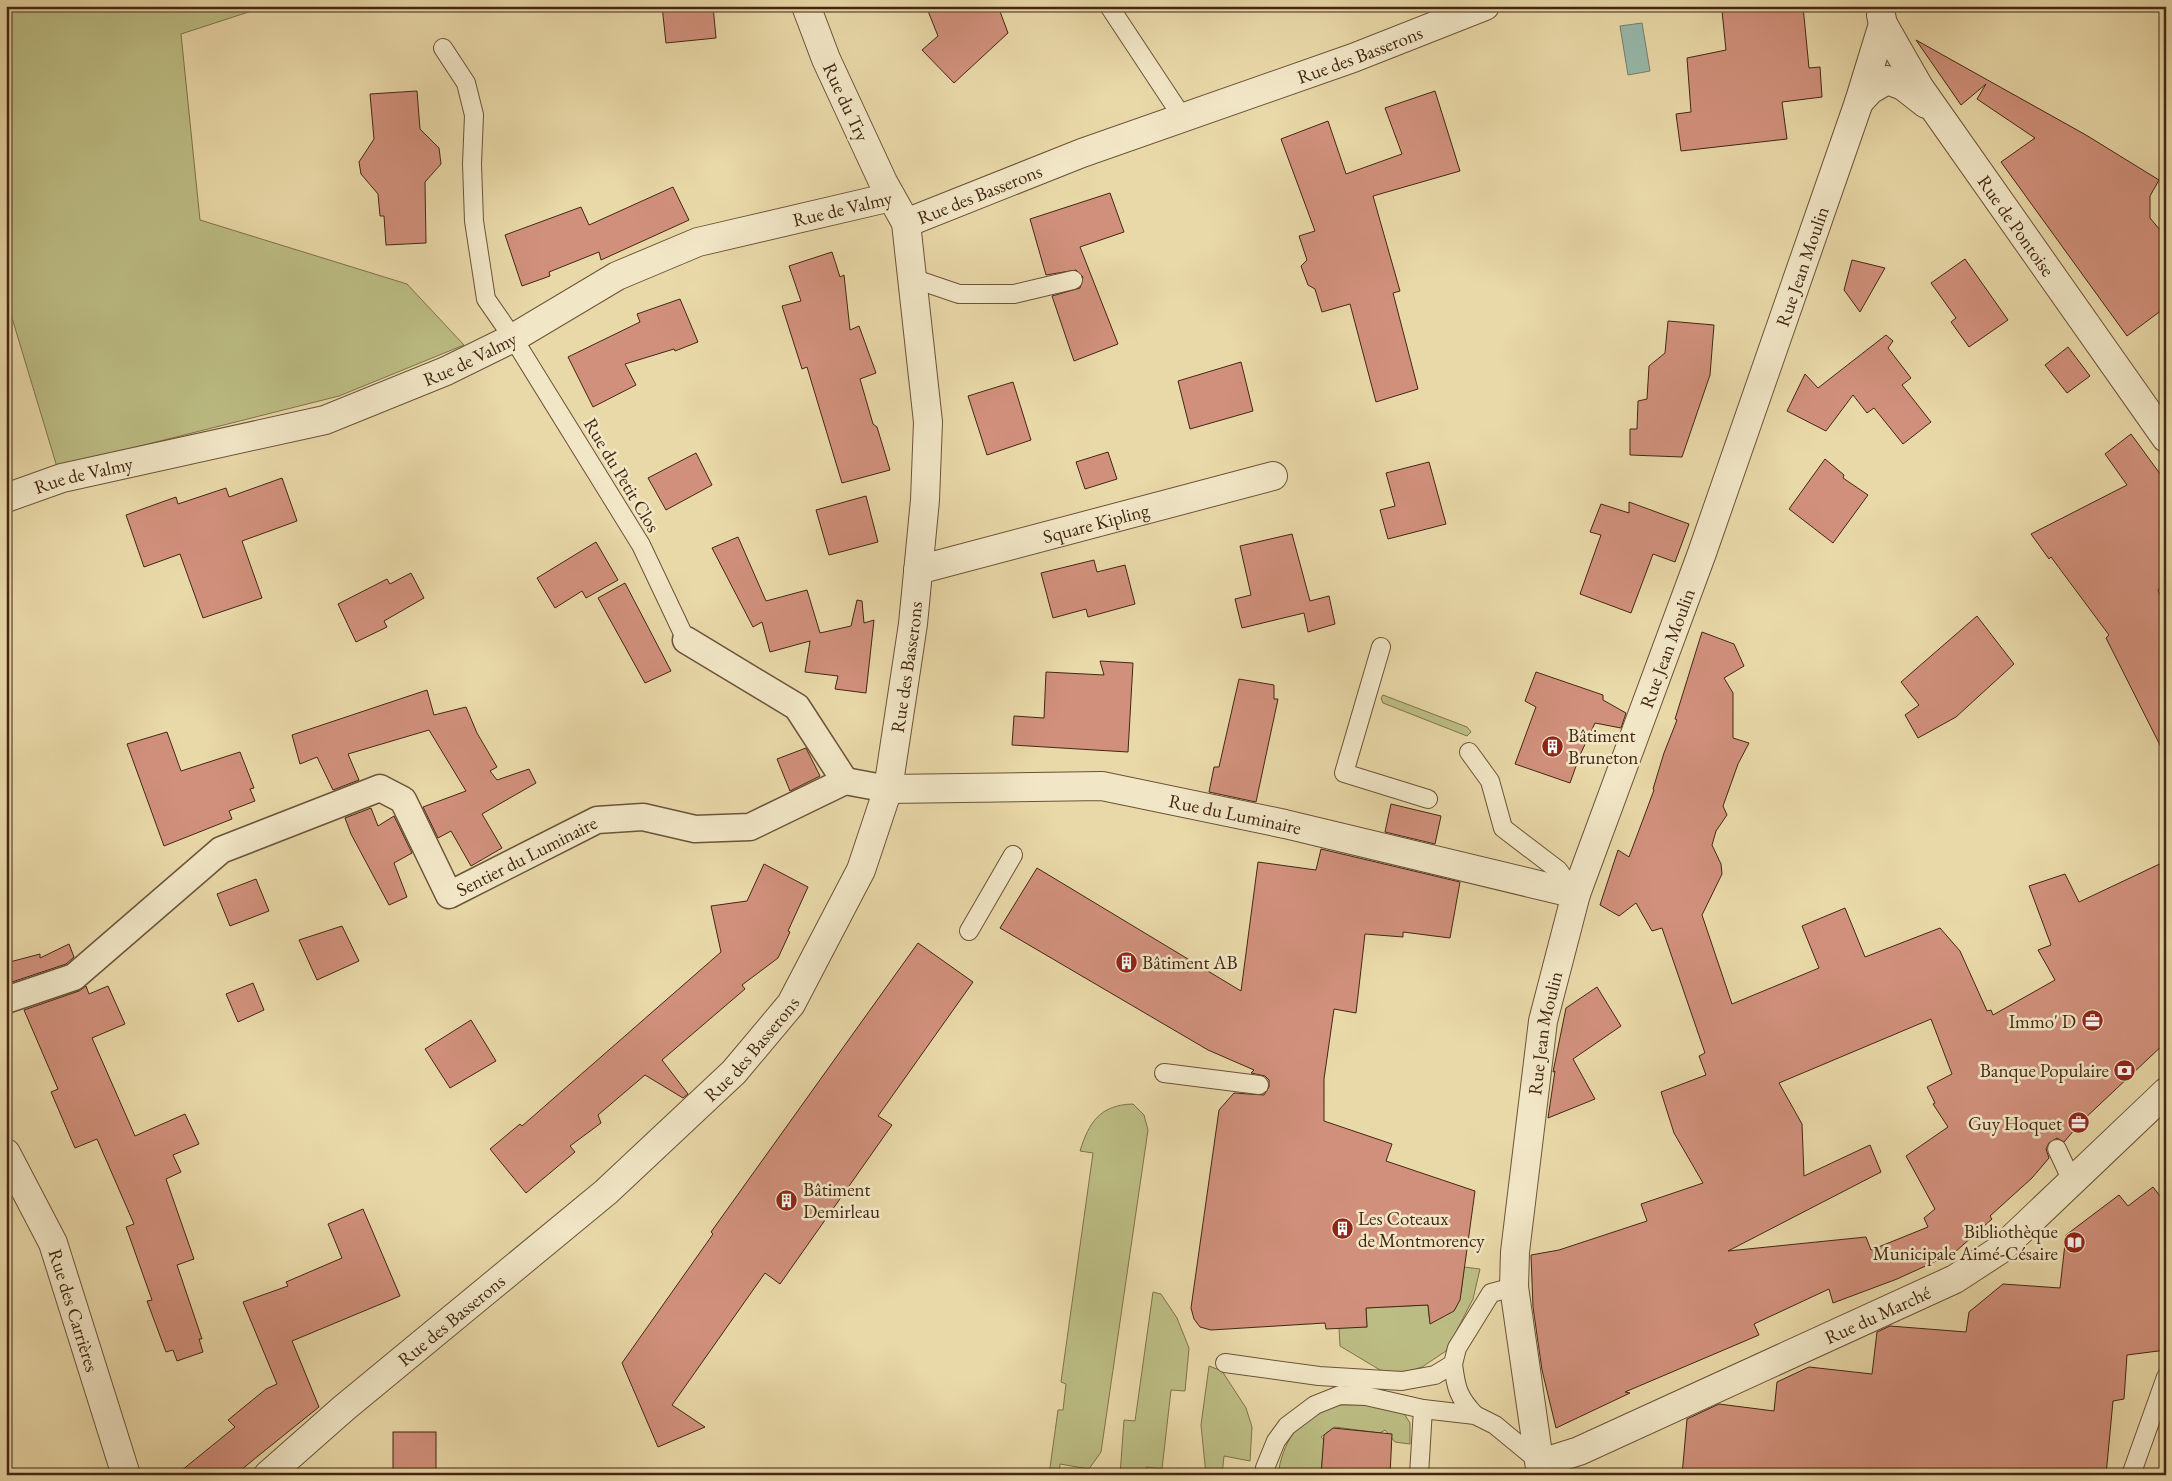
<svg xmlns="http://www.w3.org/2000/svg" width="2172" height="1481" font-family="'EB Garamond',serif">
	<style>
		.green { fill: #bcbd84; stroke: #80724b }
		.water { fill: #97b9aa; stroke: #757f6d }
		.building { fill: #d1907c; stroke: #432712; fill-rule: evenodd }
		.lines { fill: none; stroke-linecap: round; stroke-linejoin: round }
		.service-casing { stroke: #6c5338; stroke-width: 20 }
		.pedestrian-casing { stroke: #6c5338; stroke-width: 29 }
		.minor-casing { stroke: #6c5338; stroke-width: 30 }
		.service { stroke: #f1e6c6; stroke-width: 18 }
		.pedestrian { stroke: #f1e6c6; stroke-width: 26 }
		.minor { stroke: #f1e6c6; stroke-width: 28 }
		.labels { text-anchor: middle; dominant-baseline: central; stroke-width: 5; stroke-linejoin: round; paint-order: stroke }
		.street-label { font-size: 19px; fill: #432712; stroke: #f1e6c6 }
		.poi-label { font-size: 19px; fill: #432712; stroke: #f1e6c6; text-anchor: start }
	</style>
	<rect width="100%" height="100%" fill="#e9d8a8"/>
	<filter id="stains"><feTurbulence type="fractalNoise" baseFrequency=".004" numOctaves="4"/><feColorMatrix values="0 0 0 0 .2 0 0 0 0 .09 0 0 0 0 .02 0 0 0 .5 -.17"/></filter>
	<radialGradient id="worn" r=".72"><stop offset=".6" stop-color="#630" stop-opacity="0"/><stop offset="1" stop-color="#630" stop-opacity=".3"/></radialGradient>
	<g class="green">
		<path d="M6,6H267L181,34L200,220L407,284L464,345L339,396L57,467L6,298Z"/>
		<path d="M1383,695L1467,727L1471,732L1467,736L1383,703L1381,698Z"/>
		<path d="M1133,1104L1144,1115L1148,1130L1101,1452L1089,1469L1060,1464L1059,1475H1049L1058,1410H1063L1066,1384L1061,1382L1093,1153L1080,1151C1089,1122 1100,1105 1133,1104Z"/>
		<path d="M1464,1267L1480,1269L1473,1299L1446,1351L1422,1367L1403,1373L1380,1370L1340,1346L1339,1328L1367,1327L1366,1308L1428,1305L1429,1317C1464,1315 1460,1296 1464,1267Z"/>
		<path d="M1153,1292L1161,1294L1177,1318L1189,1348L1185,1391L1171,1390L1162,1469L1146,1467V1475H1120L1124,1420L1135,1421Z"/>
		<path d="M1209,1366L1222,1371L1246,1408L1252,1427L1250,1461L1224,1456L1222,1475H1206L1201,1425Z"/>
		<path d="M1376,1405L1403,1412L1410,1423V1444L1395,1442L1385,1430L1380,1433L1335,1427L1321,1437L1324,1440L1321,1475H1278C1282,1444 1298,1417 1329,1407C1343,1403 1362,1406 1376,1405Z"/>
	</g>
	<path class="water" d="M1642,23L1650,71L1628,75L1620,26Z"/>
	<g class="building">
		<path d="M662,6H713L716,38L666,43Z"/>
		<path d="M926,6H998L1008,33L954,83L922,50L938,36Z"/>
		<path d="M1785,6H1803L1809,68L1820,67L1822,97L1782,102L1787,139L1681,151L1676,114L1691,112L1687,58L1726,50L1722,11Z"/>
		<path d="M1916,40L2086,135L2159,180L2150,196V218L2166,237V307L2127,336L2001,162L2035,138L1977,99L1986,84L1961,105Z"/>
		<path d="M417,91L420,129L439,148L441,164L425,182L426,243L386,245L384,216H380L378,194L361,174L359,162L374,139L370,94Z"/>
		<path d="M1435,91L1460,171L1373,196L1400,291L1393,293L1418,389L1376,402L1350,304L1322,312L1315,289L1308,285L1301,266L1307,260L1299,236L1315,231L1281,139L1328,121L1346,174L1402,154L1385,108Z"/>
		<path d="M673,187L689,220L601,260L599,252L549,272L550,276L522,286L505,235L581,207L589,225Z"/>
		<path d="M1110,193L1124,232L1080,247L1118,344L1074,361L1052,296L1080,288L1083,277L1076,270L1046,275L1030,219Z"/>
		<path d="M832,252L840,277L844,275L850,330L859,326L876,373L860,379L873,424L877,427L890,470L842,483L807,367L802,369L782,306L801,301L789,266Z"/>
		<path d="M1965,259L2008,320L1969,347L1951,322L1956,318L1931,283Z"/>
		<path d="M1852,260L1885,268L1860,312L1844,290Z"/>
		<path d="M680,299L698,342L675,351L674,349L625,364L636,385L593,407L568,357L640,322L637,314Z"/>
		<path d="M1668,321L1714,325L1710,375L1682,457L1630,455V429H1637L1638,401L1647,399L1649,366L1665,353Z"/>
		<path d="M1886,335L1893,341L1888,348L1911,378L1902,385L1931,422L1903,444L1874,408L1867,413L1853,395L1826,431L1787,411L1805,374L1818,388Z"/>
		<path d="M2068,347L2090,376L2067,393L2045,365Z"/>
		<path d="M1241,362L1253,411L1190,429L1178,381Z"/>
		<path d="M1013,382L1031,440L987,455L968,396Z"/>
		<path d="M2131,434L2166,482V584L2158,590L2166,607V757L2106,638L2109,635L2051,557L2049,559L2031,534L2127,485L2105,454Z"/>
		<path d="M1108,452L1117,479L1085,489L1076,462Z"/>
		<path d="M696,453L712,485L666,510L648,478Z"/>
		<path d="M1825,459L1844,475L1843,478L1868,495L1833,543L1789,509Z"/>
		<path d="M1429,462L1446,524L1388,539L1380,510L1395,506L1386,473Z"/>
		<path d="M282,478L297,521L242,541L262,598L203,618L180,554L144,567L126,515L176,497L178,504L226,488L229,497Z"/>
		<path d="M866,496L878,542L829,555L816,510Z"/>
		<path d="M1629,502L1689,524L1675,562L1653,554L1631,613L1580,594L1601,535L1590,532L1601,504L1629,513Z"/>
		<path d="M1292,534L1310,601L1329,596L1335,624L1308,632L1304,613L1242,628L1235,599L1251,595L1240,546Z"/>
		<path d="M738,537L766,601L807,590L820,633L851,626L857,600L862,601L864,623L874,620L866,693L835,689L838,676L805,672L810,641L770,652L762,622L753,627L712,548Z"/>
		<path d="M596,542L618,580L586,598L582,591L555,608L537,578Z"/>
		<path d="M1094,560L1097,572L1125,565L1135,604L1088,617L1086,609L1053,618L1041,573Z"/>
		<path d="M411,573L424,598L384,621L387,627L356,642L338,604L387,579L390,584Z"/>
		<path d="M625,583L671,671L645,683L598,598Z"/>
		<path d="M1977,616L2014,664L1956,717L1918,738L1905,715L1919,705L1901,682Z"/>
		<path d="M1702,632L1734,644L1744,666L1724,678L1733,693V738L1749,743L1738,764L1723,806L1727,815L1716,831L1712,845L1721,864L1722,874L1702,915L1732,1004L1819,968L1802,926L1845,908L1865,957L1940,928L1960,951L1987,1011L1991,1010L1993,1015L2055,980L2038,950L2051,945L2029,886L2065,874L2079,902L2166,861V1042L2081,1122L2064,1142L2057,1138L2049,1143L2046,1149L2049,1158L2032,1178L1990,1216L1992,1219L1954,1253L1897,1279L1833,1303L1829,1289L1754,1324L1759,1335L1625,1392L1630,1393L1556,1428L1542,1370L1533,1307L1531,1255L1559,1250L1647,1221L1641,1204L1703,1183L1674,1133L1661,1092L1706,1075L1699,1056L1705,1053L1662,928L1652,931L1636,903L1619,916L1600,905L1618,850L1629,857L1654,790L1653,789L1664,753L1677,720L1675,719ZM1931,1019L1952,1074L1927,1087L1935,1103L1933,1104L1948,1127L1906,1156L1935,1209L1924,1218L1928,1227L1871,1250L1866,1237L1728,1251L1881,1172L1870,1145L1804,1176L1802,1124L1779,1083Z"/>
		<path d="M1100,661L1133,663L1128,752L1012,745L1014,716L1044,718L1046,672L1104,675Z"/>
		<path d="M1536,672L1603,695V700L1626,713L1621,728L1595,723L1580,755L1570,783L1515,764L1536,707L1525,701Z"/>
		<path d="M1239,679L1274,685V699H1278L1256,802L1209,792L1214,767H1219Z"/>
		<path d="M427,690L434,715L466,707L477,733L497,767L490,771L497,780L529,769L536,783L482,814L502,848L471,866L451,831L438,838L423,807L466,791L429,730L348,754L359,780L333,790L317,757L300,764L292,735Z"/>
		<path d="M167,732L181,771L240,752L254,788L250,789L255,801L229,811L232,819L164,846L127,744Z"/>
		<path d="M806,748L820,776L790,791L777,759Z"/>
		<path d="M1391,804L1441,816L1435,844L1385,832Z"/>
		<path d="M371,808L378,826L394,816L412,853L394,863L407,897L389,905L351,834L345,818Z"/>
		<path d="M1321,849L1460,882L1450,938L1403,932V937L1365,934L1356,1013L1334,1009L1324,1079V1121L1392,1144L1386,1161L1475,1191L1460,1300L1454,1311L1430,1324L1428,1305L1366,1308L1367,1327L1326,1329L1325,1323L1211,1330L1200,1327L1194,1319L1191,1308L1219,1110L1234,1093L1264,1095L1269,1087V1080L1265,1076L1251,1073L1254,1070L1208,1050L1000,928L1037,868L1241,991L1258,862L1316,870Z"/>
		<path d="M764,864L808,887L788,931L790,932L778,958L742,985L745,989L662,1060L688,1094L683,1098L645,1075L598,1115L601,1123L570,1146L575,1152L526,1193L490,1149L520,1124L522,1126L721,952L711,906L747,901Z"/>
		<path d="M256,879L269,911L230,926L217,894Z"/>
		<path d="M342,926L359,961L317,980L299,940Z"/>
		<path d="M918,943L973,982L878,1116L892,1125L780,1284L765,1273L672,1405L705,1427L658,1447L622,1363L713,1234L711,1232Z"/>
		<path d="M69,944L74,957L66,964L12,982L6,963L40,954V958Z"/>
		<path d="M253,983L264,1010L238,1022L226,994Z"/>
		<path d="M86,986L89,994L108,986L125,1024L92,1038L135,1136L185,1114L199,1144L173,1155L181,1172L166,1179L194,1259L177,1265L202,1339H199L203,1352L177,1361L173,1350L166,1352L147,1301L152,1300L126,1227L134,1224L97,1139L75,1148L51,1092L58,1089L24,1010L79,991Z"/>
		<path d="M1597,987L1621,1026L1573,1059L1595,1099L1548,1118L1555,1071L1553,1072L1566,1008Z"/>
		<path d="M471,1020L496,1061L450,1088L425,1049Z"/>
		<path d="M2153,1187L2166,1204V1350L2127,1355L2124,1399L2113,1401L2106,1475H1682L1687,1419L1719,1404L1774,1411L1777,1382L1809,1367L1872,1374L1877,1332L1890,1326L1966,1332L1969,1312L2003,1284L2060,1288L2066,1235L2119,1195L2128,1206Z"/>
		<path d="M363,1209L400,1296L292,1341L319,1407L258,1456L235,1475H176L235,1427L228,1420L266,1389L277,1384L243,1302L288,1286L286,1282L342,1258L328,1224Z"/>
		<path d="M1333,1428L1392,1434L1390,1475H1321L1324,1435Z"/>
		<rect x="393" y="1432" width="43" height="43"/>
	</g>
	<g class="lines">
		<defs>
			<g id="service">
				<path d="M1109,6L1183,118"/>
				<path d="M443,48L466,83L474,115L472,164L474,221L486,299L513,338L641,545L686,640"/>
				<path d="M912,278L959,294H1014L1073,280"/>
				<path d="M1381,647L1344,773L1428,799"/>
				<path d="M1469,752L1490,781L1503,828L1558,870L1576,894"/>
				<path d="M969,931L1013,855"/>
				<path d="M1164,1073L1259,1085"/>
				<path d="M2057,1149L2072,1181"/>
				<path d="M1225,1363L1319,1376L1402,1381L1435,1375L1453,1364L1457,1348L1491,1293L1514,1287"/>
				<path d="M1453,1364C1456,1388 1458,1397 1475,1415"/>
				<path d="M1265,1468L1276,1441L1287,1426L1315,1405L1340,1395L1366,1396L1423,1409L1475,1415L1495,1425L1541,1463"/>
				<path d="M1419,1475L1423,1409"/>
				<path d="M2131,1475L2166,1377"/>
			</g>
			<g id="pedestrian">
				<path d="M686,640L797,707L845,781"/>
				<path id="s1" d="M6,1000L74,977L221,850L380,788L403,800L449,895L597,820L643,817L695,829L750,827L845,781L888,789"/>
			</g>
			<g id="minor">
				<path id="s2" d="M1881,15L1883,24L1919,87L2166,438"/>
				<path d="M1859,102L1870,90L1887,80L1903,86L1926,104"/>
				<path id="s3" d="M906,223L1082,153L1353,58L1485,6"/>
				<path id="s4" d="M6,498L62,478L325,420L446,371L513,338L617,276L698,242L891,197"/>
				<path id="s5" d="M918,570L1273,476"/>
				<path id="s6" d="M888,789L1102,786L1285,824L1576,894"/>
				<path id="s7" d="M6,1153L53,1243L126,1475"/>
				<path id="s8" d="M1541,1463L1579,1451L1955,1279L2001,1249L2166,1092"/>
				<path id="s9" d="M268,1475L344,1408L606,1192L734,1072L791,1004L861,870L888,789L913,624L925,500L928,422L906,223L883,182L826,59L806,6"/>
				<path id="s10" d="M1541,1475L1514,1287L1515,1252L1543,1021L1576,894L1702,553L1859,102L1883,24"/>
			</g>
		</defs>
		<use href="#service" class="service-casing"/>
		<use href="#pedestrian" class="pedestrian-casing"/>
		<use href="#minor" class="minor-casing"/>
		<use href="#service" class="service"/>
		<use href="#pedestrian" class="pedestrian"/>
		<use href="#minor" class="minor"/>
	</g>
	<defs>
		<symbol id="building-disc" viewBox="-11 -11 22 22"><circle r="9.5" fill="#8f2418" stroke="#f1e6c6"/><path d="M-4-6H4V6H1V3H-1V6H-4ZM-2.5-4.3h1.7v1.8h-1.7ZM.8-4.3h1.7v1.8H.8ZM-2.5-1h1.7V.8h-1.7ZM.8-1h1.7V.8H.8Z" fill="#fff"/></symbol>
		<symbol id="office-disc" viewBox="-11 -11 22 22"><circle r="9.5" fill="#8f2418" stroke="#f1e6c6"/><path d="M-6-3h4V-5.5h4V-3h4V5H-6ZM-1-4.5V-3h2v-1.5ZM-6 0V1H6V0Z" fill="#fff"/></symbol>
		<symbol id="bank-disc" viewBox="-11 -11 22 22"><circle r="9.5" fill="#8f2418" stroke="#f1e6c6"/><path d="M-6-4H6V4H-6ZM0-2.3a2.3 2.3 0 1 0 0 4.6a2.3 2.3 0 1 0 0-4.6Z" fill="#fff"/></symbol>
		<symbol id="library-disc" viewBox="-11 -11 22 22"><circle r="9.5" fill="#8f2418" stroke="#f1e6c6"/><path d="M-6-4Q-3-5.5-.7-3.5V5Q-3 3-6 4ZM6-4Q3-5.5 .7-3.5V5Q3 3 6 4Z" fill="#fff"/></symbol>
	</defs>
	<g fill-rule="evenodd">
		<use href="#building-disc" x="1540" y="734" width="25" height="25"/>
		<use href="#building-disc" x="1114" y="950" width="25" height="25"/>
		<use href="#office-disc" x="2080" y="1008" width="25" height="25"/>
		<use href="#bank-disc" x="2112" y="1058" width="25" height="25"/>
		<use href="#office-disc" x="2066" y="1110" width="25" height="25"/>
		<use href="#building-disc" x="774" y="1188" width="25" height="25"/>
		<use href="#building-disc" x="1330" y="1216" width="25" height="25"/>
		<use href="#library-disc" x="2062" y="1230" width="25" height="25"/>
	</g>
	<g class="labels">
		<g class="street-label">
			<text stroke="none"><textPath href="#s3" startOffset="484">Rue des Basserons</textPath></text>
			<text transform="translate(846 102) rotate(65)">Rue du Try</text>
			<text stroke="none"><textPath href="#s3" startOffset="79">Rue des Basserons</textPath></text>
			<text stroke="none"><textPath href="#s4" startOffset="891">Rue de Valmy</textPath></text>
			<text stroke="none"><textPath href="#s2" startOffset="251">Rue de Pontoise</textPath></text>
			<text stroke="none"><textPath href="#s10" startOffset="1256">Rue Jean Moulin</textPath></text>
			<text stroke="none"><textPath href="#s4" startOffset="486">Rue de Valmy</textPath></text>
			<text transform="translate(622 475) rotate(59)">Rue du Petit Clos</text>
			<text stroke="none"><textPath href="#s4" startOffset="81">Rue de Valmy</textPath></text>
			<text stroke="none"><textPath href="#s5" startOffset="184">Square Kipling</textPath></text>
			<text stroke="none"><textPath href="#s10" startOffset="851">Rue Jean Moulin</textPath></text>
			<text stroke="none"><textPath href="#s9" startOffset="1065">Rue des Basserons</textPath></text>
			<text stroke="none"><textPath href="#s6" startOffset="350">Rue du Luminaire</textPath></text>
			<text stroke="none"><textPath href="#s1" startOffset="655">Sentier du Luminaire</textPath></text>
			<text stroke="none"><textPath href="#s10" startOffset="446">Rue Jean Moulin</textPath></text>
			<text stroke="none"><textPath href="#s9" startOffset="645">Rue des Basserons</textPath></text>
			<text stroke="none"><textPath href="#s7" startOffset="172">Rue des Carrières</textPath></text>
			<text stroke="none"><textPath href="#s8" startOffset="368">Rue du Marché</textPath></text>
			<text stroke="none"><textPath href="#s9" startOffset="240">Rue des Basserons</textPath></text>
		</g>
		<g class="poi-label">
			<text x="1568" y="735">Bâtiment<tspan x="1568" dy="22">Bruneton</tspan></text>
			<text x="1142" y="962">Bâtiment AB</text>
			<text x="2076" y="1021" text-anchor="end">Immo' D</text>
			<text x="2109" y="1070" text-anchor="end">Banque Populaire</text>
			<text x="2062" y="1123" text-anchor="end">Guy Hoquet</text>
			<text x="803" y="1189">Bâtiment<tspan x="803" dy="22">Demirleau</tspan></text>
			<text x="1358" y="1218">Les Coteaux<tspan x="1358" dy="22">de Montmorency</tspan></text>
			<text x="2058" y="1231" text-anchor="end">Bibliothèque<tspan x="2058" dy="22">Municipale Aimé-Césaire</tspan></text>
		</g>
	</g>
	<rect width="2172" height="1481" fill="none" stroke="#e9d8a8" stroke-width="25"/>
	<rect x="8" y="8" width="2157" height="1466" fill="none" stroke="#432712" stroke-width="2.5"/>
	<rect x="12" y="12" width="2147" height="1456" fill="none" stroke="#432712"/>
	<rect width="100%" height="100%" filter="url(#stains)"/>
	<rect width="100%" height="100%" fill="url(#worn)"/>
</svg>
